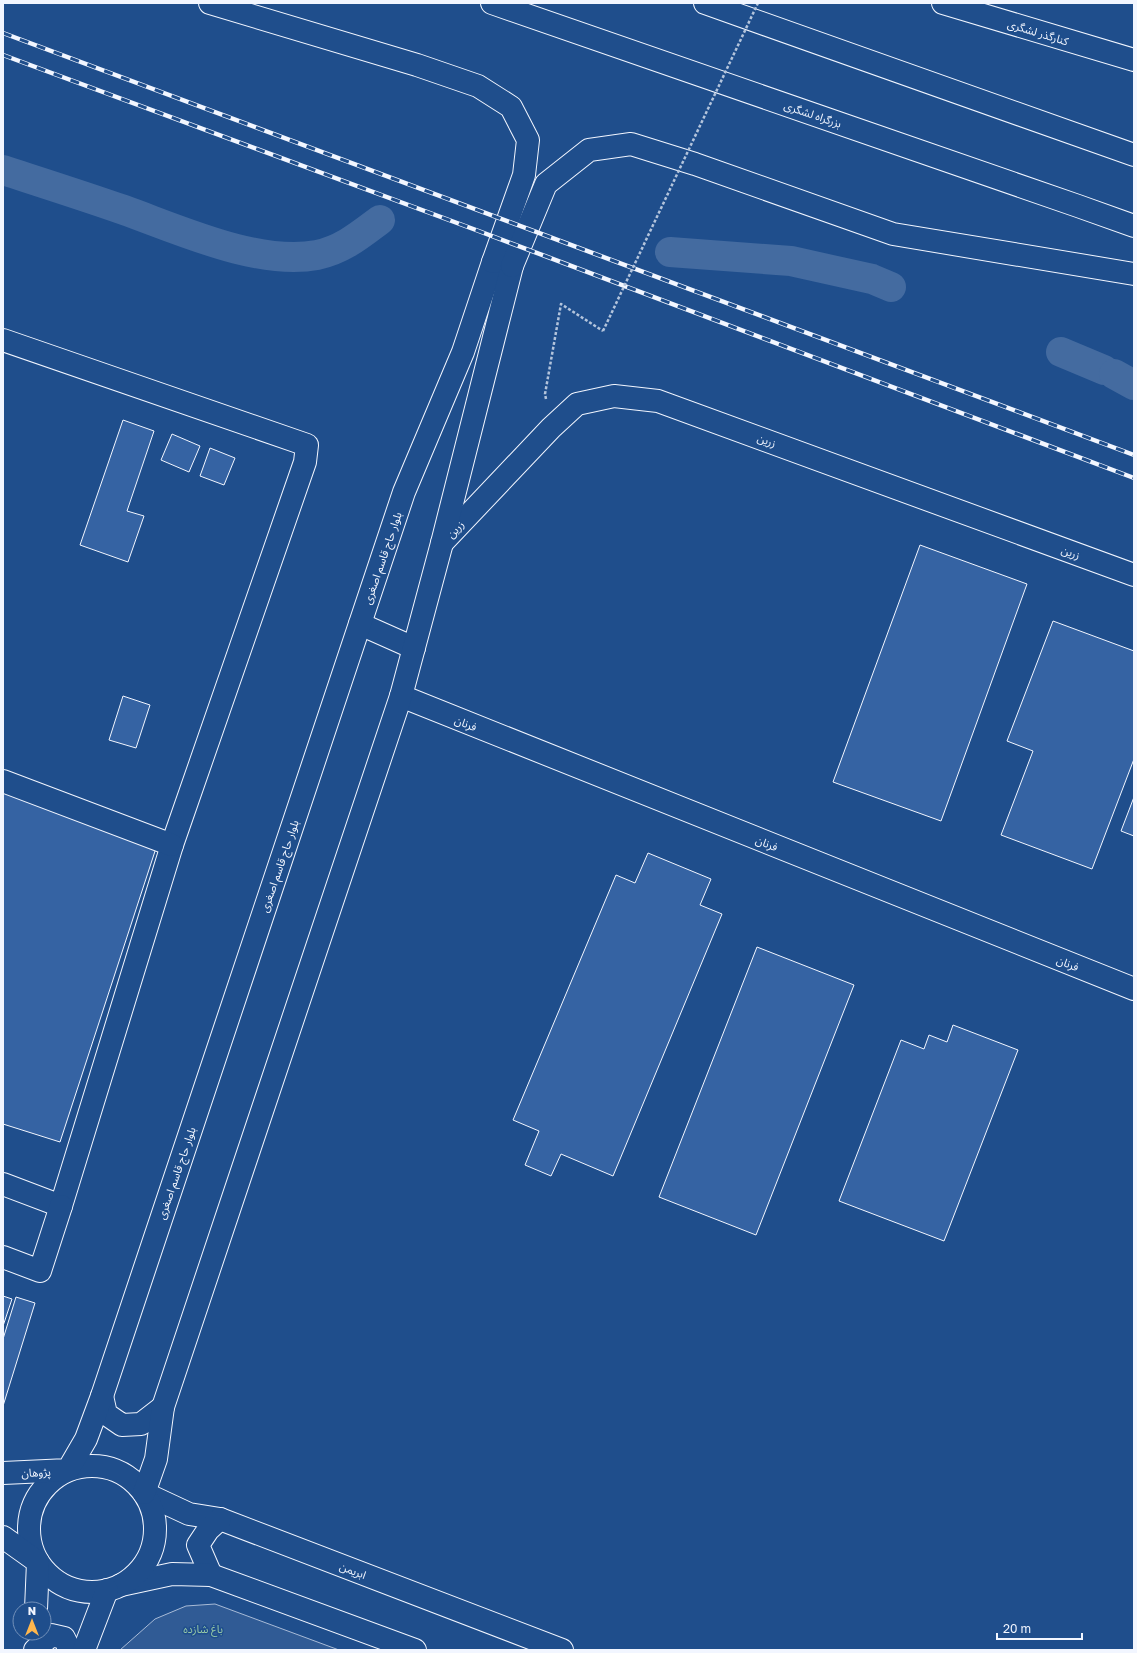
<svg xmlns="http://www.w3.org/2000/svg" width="1137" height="1653" font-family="'Golos Text','Noto Sans Arabic',sans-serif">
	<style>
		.built { fill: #305b95; stroke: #a8bbd7 }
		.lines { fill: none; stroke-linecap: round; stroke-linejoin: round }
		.canal { stroke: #446ba0; stroke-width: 30 }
		.building { fill: #3563a3; stroke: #f2f6ff }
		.minor-casing { stroke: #f2f6ff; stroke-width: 24 }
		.major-casing { stroke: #f2f6ff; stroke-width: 24 }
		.highway-casing { stroke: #f2f6ff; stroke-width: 24 }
		.path { stroke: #b3c4dc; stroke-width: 2.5; stroke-dasharray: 3 2; stroke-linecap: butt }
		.minor { stroke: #1f4e8c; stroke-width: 22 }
		.major { stroke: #1f4e8c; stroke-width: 22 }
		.highway { stroke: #1f4e8c; stroke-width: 22 }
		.rail-casing { stroke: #f2f6ff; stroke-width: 4.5 }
		.rail { stroke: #1f4e8c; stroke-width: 3; stroke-dasharray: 9; stroke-linecap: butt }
		.path-bridge { stroke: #b3c4dc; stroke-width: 2.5; stroke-dasharray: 3 2; stroke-linecap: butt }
		.labels { text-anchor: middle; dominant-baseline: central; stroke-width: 3; stroke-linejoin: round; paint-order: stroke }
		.street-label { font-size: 11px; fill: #f2f6ff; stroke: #1f4e8c }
		.park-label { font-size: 11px; fill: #97c8a6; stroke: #1f4e8c }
	</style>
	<rect width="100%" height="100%" fill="#1f4e8c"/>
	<path class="built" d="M215,1604L339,1650H120L155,1619L186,1606Z"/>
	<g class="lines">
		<g class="canal">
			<path d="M3,170C43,183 84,196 124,210C180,230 258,266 317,255C342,250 360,235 380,220"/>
			<path d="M670,252L791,261L872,279L891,287"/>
			<path d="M1061,352L1104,370"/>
			<path d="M1114,374L1134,385"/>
		</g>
	</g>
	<g class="building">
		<path d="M123,420L154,431L127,511L144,516L128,562L80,545Z"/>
		<path d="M172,434L200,446L189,472L161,460Z"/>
		<path d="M210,448L235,458L224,485L200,476Z"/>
		<path d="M920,545L1027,584L941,821L833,782Z"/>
		<path d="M1053,621L1134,651V759L1092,869L1001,835L1033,751L1007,741Z"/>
		<path d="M123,696L150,705L136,748L109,740Z"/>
		<path d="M3,792L158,842L60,1142L3,1124Z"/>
		<path d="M1134,797V836L1121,831Z"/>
		<path d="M648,853L711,879L700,905L722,914L613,1176L561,1154L551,1176L525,1165L539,1131L513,1120L616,875L635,883Z"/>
		<path d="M757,947L854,985L756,1235L659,1197Z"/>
		<path d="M953,1025L1018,1050L944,1241L839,1201L901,1040L924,1049L929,1035L947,1042Z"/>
		<path d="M3,1296L12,1299L3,1326Z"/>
		<path d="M16,1297L35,1303L3,1406V1339Z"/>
	</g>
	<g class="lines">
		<defs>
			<g id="minor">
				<path d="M3,340L307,445L305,462L172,845L61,1206L3,1184"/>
				<path d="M442,543L551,428L577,404L614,396L658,401L1134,575"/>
				<path d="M401,696L1134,989"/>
				<path d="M3,781L172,845"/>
				<path d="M3,1257L40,1271L61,1206"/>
				<path d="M144,1493L189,1514L220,1519L562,1650"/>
				<path d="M211,1575L198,1545L208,1530L220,1519"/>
				<path d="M121,1585L172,1574L211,1575L415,1650"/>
			</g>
			<g id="major">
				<path d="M943,3L1134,60"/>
				<path d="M360,624L414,648"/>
				<path d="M102,1396L106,1414L122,1425L141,1424L163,1407"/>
				<circle cx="92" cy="1529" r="63"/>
				<path d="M3,1473L68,1470L86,1439L102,1396L404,492L463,352L493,262"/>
				<path d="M144,1493L156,1459L163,1407L401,696L442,543L512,266"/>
				<path d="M3,1537L38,1562L36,1609"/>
				<path d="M35,1650L51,1635L64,1638L70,1650"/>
				<path d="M84,1650L107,1590"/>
			</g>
			<g id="highway">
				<path d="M210,3L417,65L478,86L511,107L528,140L524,175L493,262"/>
				<path d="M492,3L1078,206L1134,226"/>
				<path d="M705,3L1134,155"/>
				<path d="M512,266L546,184L589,150L631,144L695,164L893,234L1134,274"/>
			</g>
		</defs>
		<use href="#minor" class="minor-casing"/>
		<use href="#major" class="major-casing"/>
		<use href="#highway" class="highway-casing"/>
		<path class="path" d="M546,399L545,394L561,304L603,331"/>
		<use href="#minor" class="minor"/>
		<use href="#major" class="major"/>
		<use href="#highway" class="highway"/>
		<defs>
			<g id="rail">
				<path d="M3,33L1134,455"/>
				<path d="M3,55L476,230L1134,478"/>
			</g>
		</defs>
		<use href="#rail" class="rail-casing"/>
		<use href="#rail" class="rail"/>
		<path class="path-bridge" d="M603,331L758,3"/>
	</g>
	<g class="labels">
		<g class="street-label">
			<text transform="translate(1038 32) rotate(17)">کنارگذر لشگری</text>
			<text transform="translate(813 114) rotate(19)">بزرگراه لشگری</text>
			<text transform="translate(767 440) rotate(20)">زرین</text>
			<text transform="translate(455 529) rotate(-47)">زرین</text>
			<text transform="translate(1071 552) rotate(20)">زرین</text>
			<text transform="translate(382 558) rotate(-71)">بلوار حاج قاسم اصغری</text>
			<text transform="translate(466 723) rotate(22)">فرنان</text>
			<text transform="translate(767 843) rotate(22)">فرنان</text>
			<text transform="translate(279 866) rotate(-71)">بلوار حاج قاسم اصغری</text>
			<text transform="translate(1068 963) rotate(22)">فرنان</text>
			<text transform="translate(176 1173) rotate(-71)">بلوار حاج قاسم اصغری</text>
			<text transform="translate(36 1472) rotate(-3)">پژوهان</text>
			<text transform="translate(353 1570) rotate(21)">ابریمن</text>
		</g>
		<g class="park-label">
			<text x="203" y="1628">باغ شازده</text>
		</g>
	</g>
	<rect width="1137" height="1653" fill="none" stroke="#f2f6ff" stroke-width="8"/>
	<g transform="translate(32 1621)"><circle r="19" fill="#1f4e8c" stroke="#7391ba"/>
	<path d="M0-3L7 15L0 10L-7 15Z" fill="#ffb74d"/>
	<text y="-6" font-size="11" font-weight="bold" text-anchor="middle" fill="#f2f6ff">N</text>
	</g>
	<path d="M997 1633v6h85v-6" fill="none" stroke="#f2f6ff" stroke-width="2"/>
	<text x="1003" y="1633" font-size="12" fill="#f2f6ff" stroke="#1f4e8c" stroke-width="3" paint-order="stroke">20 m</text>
</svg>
